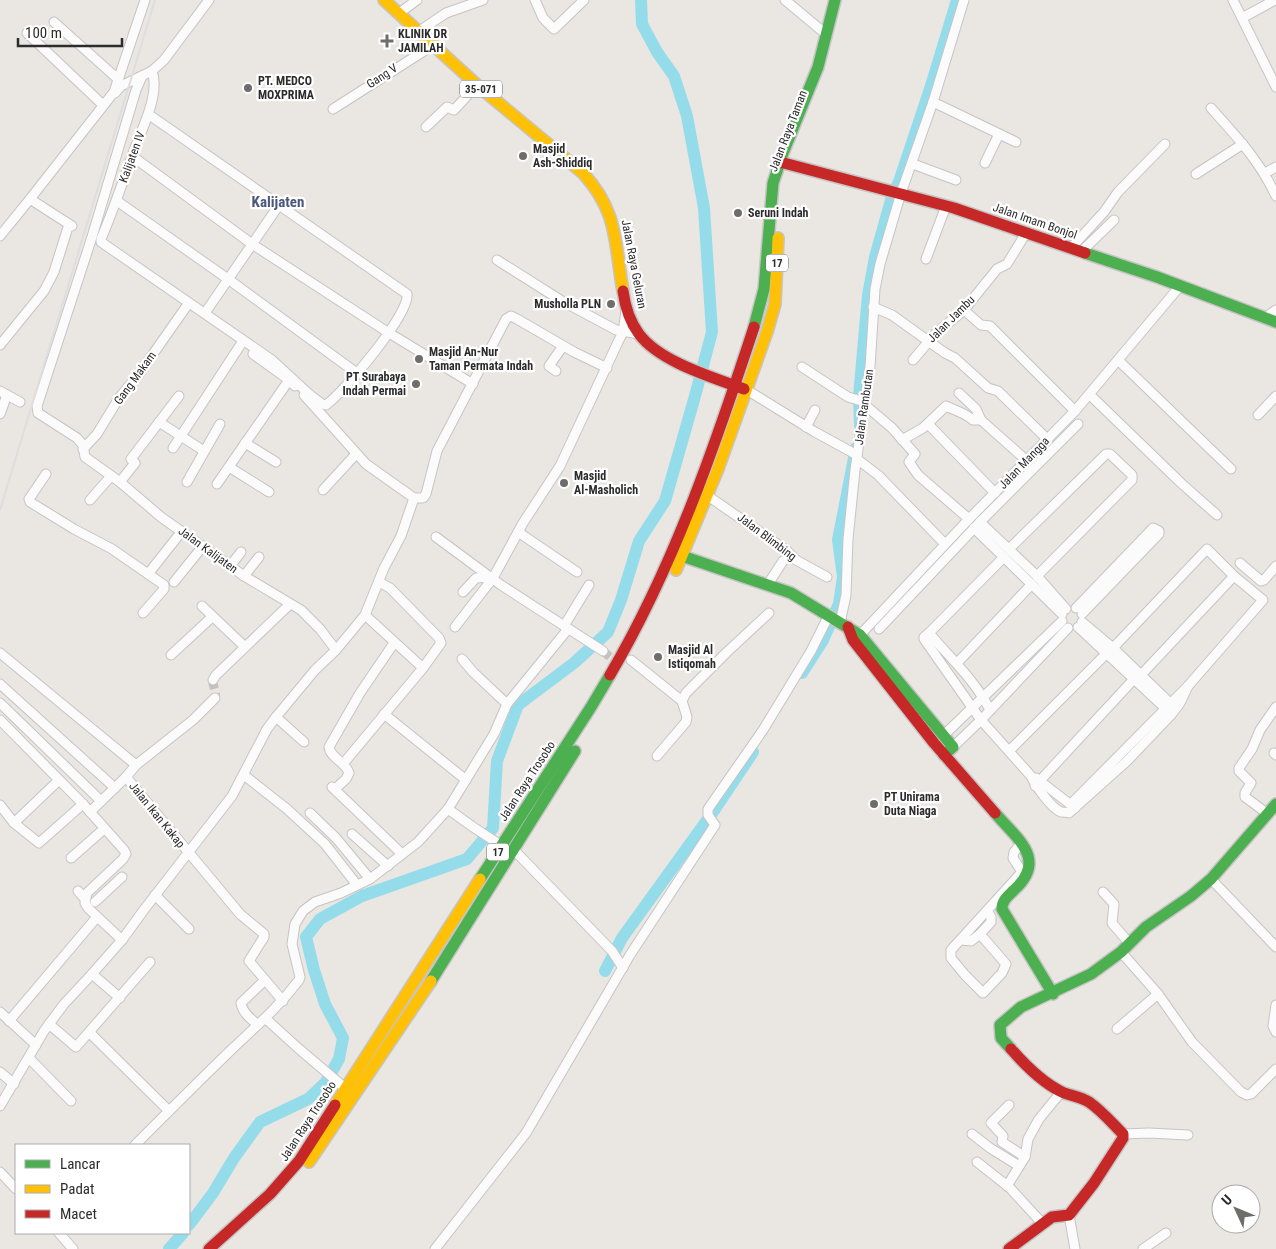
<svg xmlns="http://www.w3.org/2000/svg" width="1276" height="1249" font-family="'Roboto Condensed',sans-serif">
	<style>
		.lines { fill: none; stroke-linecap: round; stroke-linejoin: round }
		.river { stroke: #95dceb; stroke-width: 12 }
		.street-tunnel { stroke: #c4c1be; stroke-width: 9; stroke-dasharray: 9 4.5; stroke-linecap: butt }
		.street-casing { stroke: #c6c4c4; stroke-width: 11 }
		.fast-casing { stroke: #c6c4c4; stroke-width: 14 }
		.slow-casing { stroke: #c6c4c4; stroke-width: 14 }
		.jam-casing { stroke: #c6c4c4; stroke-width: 14 }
		.street { stroke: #fcfbfb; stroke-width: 9 }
		.fast { stroke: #4caf50; stroke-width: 11 }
		.slow { stroke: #ffc107; stroke-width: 11 }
		.jam { stroke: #c62828; stroke-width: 11 }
		.rail { stroke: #dededf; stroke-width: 2 }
		.poi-dot { fill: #6e6d6c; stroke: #fff; stroke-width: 2 }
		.labels { text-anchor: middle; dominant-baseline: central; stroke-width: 4.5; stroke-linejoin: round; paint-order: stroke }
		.shield { fill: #fff; stroke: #6b6b6b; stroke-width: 1 }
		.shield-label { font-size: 11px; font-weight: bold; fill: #2c2c2c }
		.poi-label { font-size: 12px; font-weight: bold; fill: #2c2c2c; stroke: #fff; text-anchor: start }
		.street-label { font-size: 12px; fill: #2c2c2c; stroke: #fff }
		.quarter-label { font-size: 15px; font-weight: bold; fill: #4b587d; stroke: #fff }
	</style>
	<rect width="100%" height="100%" fill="#eae6e2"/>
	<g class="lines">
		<g class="river">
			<path d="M860,426L859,396L868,295L875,257L891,200L900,179L930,89L957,0"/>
			<path d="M802,673L823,640L839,604L843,577L838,540L856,448"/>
			<path d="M605,971L622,938L713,812L753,752"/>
			<path d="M189,1225L213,1193L234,1158L260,1122L308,1099L326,1082L339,1059L343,1038L325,1004L314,970L306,937L320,919L362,896L467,859L493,828L497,761L518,705L574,663L608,632L621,600L639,541L665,501L695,396L712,332L704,208L687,116L674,76L657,52L642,24L641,0"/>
			<path d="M169,1249L183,1233"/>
		</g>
		<g class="street-tunnel">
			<path d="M603,651L610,657"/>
			<path d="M213,680C212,686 217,691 215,698"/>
		</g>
		<defs>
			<g id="street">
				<path d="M535,0L543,18L554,29L584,0"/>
				<path d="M785,0L827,35"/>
				<path d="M1233,0L1276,87"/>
				<path d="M398,14L417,0"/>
				<path d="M1242,18L1275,0"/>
				<path d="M54,22L119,80"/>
				<path d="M418,32L446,13L483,0"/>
				<path d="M27,33L103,105L106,102"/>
				<path d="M142,76L136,90L91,240L37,406L38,413L77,438L83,445L85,457L120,482L161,517L244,576L301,610L320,629L336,650"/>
				<path d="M115,93L121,86L152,71L164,60L209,0"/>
				<path d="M933,102L1016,142"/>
				<path d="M1211,108C1237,137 1259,160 1276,196"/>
				<path d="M333,109L424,51L430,44"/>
				<path d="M148,114L407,294C410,314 344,392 326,405L322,404L309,394L272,360L101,242V239C113,211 122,184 132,156C140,132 161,95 152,71"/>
				<path d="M426,127L447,107L454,110L477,85"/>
				<path d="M132,156L252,244L389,333L473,384"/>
				<path d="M985,163L999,134"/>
				<path d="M913,164L956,180"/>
				<path d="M1265,173L1276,167"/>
				<path d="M1196,174L1243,144"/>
				<path d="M30,199L72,226"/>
				<path d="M117,201L228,279L358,374"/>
				<path d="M0,236L30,199L114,92L145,0"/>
				<path d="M1071,248L1104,212L1118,192L1165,144"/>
				<path d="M1081,252L1114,220"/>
				<path d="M926,259L946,206"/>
				<path d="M497,260L562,301L616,330L639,334"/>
				<path d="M873,307L892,315L945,353L955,358L988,388L998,391L1047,439"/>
				<path d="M964,310L981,325L990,326L1075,411"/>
				<path d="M205,313L279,205"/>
				<path d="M1265,318L1276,310"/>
				<path d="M0,345L44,291L54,272L69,224"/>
				<path d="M253,354L285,377"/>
				<path d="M913,360L935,334L964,310L997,269L1007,264L1026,233"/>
				<path d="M1118,360L1231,469"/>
				<path d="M802,367L848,397L865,402"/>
				<path d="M556,371L549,366L563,346"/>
				<path d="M747,390L815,432L857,455"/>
				<path d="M0,391L20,402"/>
				<path d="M959,393L976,409L981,420"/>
				<path d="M304,395L366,464L414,498"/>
				<path d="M1090,395L1181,483L1217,515"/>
				<path d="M865,405L892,428L915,454L909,462L918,475L969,519"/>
				<path d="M0,414L7,395"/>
				<path d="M1258,415L1276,396"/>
				<path d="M159,422L204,451"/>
				<path d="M928,424L995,493"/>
				<path d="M806,427L815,410"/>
				<path d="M902,440L923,428L946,406C956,411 965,413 973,420H981L1026,460"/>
				<path d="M245,443L276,462"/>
				<path d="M173,448L241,344"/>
				<path d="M83,449L97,434L119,398L139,374L186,307"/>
				<path d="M857,459L878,475L945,544"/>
				<path d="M229,467L269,492"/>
				<path d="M46,474L29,499L30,502L74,529L112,549L164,585V589L143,613"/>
				<path d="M120,482L135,463L131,459L179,396"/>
				<path d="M187,482L220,424"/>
				<path d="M217,484L289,380L295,386"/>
				<path d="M323,490L356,454"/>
				<path d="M708,496L786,550L796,560L827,577"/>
				<path d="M90,500L111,476"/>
				<path d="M980,522L1037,576L1066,609"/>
				<path d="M974,528L1062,614"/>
				<path d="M518,532L577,572"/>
				<path d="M436,537L501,585L603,651"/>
				<path d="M1009,549L1106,454H1110L1132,475V480L1037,576"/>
				<path d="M1240,563L1261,581L1264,580L1276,566"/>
				<path d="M230,566L241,552"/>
				<path d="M148,574L182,531"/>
				<path d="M244,576L259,557"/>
				<path d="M174,582L203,546"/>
				<path d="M768,584L783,561"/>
				<path d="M463,592L476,578L492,577"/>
				<path d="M202,606L245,647"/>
				<path d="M1076,608L1153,528L1159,531V534L1082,614"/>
				<path d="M365,615L423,668"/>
				<path d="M1082,622L1113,648L1170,703"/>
				<path d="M840,623L846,595L848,539L855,470L870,367L875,289L880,264L901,193L933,102L964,0"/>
				<path d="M564,626L589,585"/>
				<path d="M455,627L493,578L523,523L560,466L618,342L623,332L626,311"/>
				<path d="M1078,627L1165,708"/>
				<path d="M879,629L980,522L1078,424"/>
				<path d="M929,633L1004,557"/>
				<path d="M860,635L969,519L1075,411L1180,286"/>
				<path d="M0,653L136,765"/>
				<path d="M171,655L212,617"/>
				<path d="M462,659L473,672L507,704"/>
				<path d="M631,660L682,701"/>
				<path d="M957,663L1032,584"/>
				<path d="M1141,675L1234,576"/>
				<path d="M213,680L216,675L289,605"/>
				<path d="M0,684L115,788"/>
				<path d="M0,703L101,801"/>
				<path d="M990,710C975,680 950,658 929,633L924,637V639L981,720L1031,776C1035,785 1051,808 1061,812C1063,812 1066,812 1069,813L1126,762L1171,715L1180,703L1188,686"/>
				<path d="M384,714L466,780"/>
				<path d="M276,717L304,742"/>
				<path d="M0,720L83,804L124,850L126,854L123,859L87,893L85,903L88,908L122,940"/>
				<path d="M943,736L1062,621"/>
				<path d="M953,747L981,720L1068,628"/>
				<path d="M1009,751L1107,653"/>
				<path d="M1274,753L1276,755"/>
				<path d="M657,756L686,722L687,717L682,701L686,693L727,652L769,613"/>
				<path d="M343,764L423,668L441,643L439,638L390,588L379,582"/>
				<path d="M244,775L287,809L325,844L357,885"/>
				<path d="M126,777L240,914L264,934V937L249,961L283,1001"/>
				<path d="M1036,778L1075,808"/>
				<path d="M1035,786L1134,679"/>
				<path d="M332,787L402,854"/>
				<path d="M335,789L346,779L349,773C346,762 330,758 329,747L360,693L394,643"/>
				<path d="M1071,804L1188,686L1263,600L1234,576L1207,549L1113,648"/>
				<path d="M0,805L14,823L39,843L83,804"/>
				<path d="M448,809L473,827L502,846"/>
				<path d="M90,812L126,777L136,765L193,720L215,698"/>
				<path d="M310,813L336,838L370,879"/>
				<path d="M1268,814L1245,797V793L1251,783L1239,771V768L1252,749L1260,730L1276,707"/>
				<path d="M14,823L59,780"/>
				<path d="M352,834L388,866"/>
				<path d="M513,849L612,951L623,968"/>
				<path d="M71,858L104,829"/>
				<path d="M1211,879L1276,947"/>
				<path d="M78,891L85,899"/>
				<path d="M1103,892L1114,904L1112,923L1130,944"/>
				<path d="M155,895L189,929"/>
				<path d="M95,902L122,877"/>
				<path d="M980,934L1006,964L1002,973L983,993L965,975L951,958V950L1022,872L1013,858L1014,852L1021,844"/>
				<path d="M962,940L971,941L980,934L991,922V917L988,912"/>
				<path d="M1121,952L1158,994L1192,1042L1241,1092L1247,1095L1251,1094L1276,1069"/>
				<path d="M92,974L120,998"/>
				<path d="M1276,1005L1273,1026L1276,1032"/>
				<path d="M0,1012L36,1045"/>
				<path d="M266,1019L298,1048L345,1088"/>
				<path d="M9,1021L97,917"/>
				<path d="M49,1024L76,1047L150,962"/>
				<path d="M258,1025C251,1019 242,1012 241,1003L265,980"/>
				<path d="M1117,1029L1158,994"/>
				<path d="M90,1033L169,1111"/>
				<path d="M29,1058L71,1101"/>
				<path d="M0,1072L14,1084"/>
				<path d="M1009,1105L991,1123L1003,1136L1002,1142L1025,1157"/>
				<path d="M0,1106L44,1031L64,1004L92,974L122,940L143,911L232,796L267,729L276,717L315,670L336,650L365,615L384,568L401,536L414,498H423L426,494L437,451L506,319L511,316L517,319L574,352L607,368"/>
				<path d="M972,1134L990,1148L1019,1166"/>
				<path d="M1123,1134L1149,1133L1188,1135"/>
				<path d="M135,1145C167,1113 198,1082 230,1051C255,1027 278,1008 299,980L300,977L292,944L295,924L303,911L315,902L341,893L370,879L418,842L448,809L494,734L507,704L568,629"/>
				<path d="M977,1162L1010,1188L1042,1223"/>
				<path d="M0,1172L16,1189"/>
				<path d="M1007,1186L1025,1157L1028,1139L1039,1119L1062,1091"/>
				<path d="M1069,1215L1075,1249"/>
				<path d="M59,1233L73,1249"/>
				<path d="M435,1249L526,1133L630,955L715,825L708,815V809L763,730L811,651L829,615"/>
				<path d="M1143,1249L1166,1233"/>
			</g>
			<g id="fast">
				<path d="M1085,253L1157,277L1276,322"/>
				<path d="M754,327L764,289L773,183L783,153L818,67L835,0"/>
				<path d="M682,556L791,593L860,635L953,747L944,755"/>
				<path d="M995,813C1017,839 1048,859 1014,890C1008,896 1002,900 1002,909L1053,994"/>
				<path d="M480,879L591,707L610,675"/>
				<path d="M431,981L575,751"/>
				<path d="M1011,1049L1001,1038L1000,1025L1021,1007L1091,974L1121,952L1146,927L1191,896L1211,879L1276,804"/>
			</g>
			<g id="slow">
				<path d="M384,0L477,85L583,173C619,213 614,242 623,291"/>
				<path d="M676,570L718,469L767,332L775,304L778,238"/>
				<path d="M335,1105L480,879"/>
				<path d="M309,1162L431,981"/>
			</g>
			<g id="jam">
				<path d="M780,162L954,208L1085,253"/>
				<path d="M623,291C625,306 630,322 639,334C660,362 712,377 744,389"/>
				<path d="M848,627L853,640L934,743L995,813"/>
				<path d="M610,675C674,566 715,446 754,327"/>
				<path d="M209,1249L270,1194L299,1161L335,1105"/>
				<path d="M1009,1249L1052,1217L1069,1215L1094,1183L1123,1138V1134C1112,1123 1102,1111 1089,1102C1081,1097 1073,1096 1064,1093C1044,1084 1025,1065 1011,1049"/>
			</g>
		</defs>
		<use href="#street" class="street-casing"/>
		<use href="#fast" class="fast-casing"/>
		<use href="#slow" class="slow-casing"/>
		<use href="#jam" class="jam-casing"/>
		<use href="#street" class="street"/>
		<use href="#fast" class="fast"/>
		<use href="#slow" class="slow"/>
		<use href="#jam" class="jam"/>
		<path class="rail" d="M0,510L155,0"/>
	</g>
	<g class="poi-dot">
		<path d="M384.5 33.5h5v5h5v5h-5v5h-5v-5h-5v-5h5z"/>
		<circle cx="248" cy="88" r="5"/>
		<circle cx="523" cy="156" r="5"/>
		<circle cx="738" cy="213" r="5"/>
		<circle cx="611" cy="304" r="5"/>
		<circle cx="419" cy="359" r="5"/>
		<circle cx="416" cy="384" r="5"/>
		<circle cx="564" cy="483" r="5"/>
		<circle cx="658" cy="657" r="5"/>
		<circle cx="874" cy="804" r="5"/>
	</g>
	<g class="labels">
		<g class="shield">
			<rect x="460" y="80.5" width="42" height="17" rx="4"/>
			<rect x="766" y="254.5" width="22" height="17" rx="4"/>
			<rect x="487" y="843.5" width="22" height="17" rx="4"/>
		</g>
		<g class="shield-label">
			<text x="481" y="89">35-071</text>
			<text x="777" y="263">17</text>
			<text x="498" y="852">17</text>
		</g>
		<g class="poi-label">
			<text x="398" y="34">KLINIK DR<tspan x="398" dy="14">JAMILAH</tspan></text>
			<text x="258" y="81">PT. MEDCO<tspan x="258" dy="14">MOXPRIMA</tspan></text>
			<text x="533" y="149">Masjid<tspan x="533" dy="14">Ash-Shiddiq</tspan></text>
			<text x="748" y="213">Seruni Indah</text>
			<text x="601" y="304" text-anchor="end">Musholla PLN</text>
			<text x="429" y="352">Masjid An-Nur<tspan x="429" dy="14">Taman Permata Indah</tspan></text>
			<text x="406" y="377" text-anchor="end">PT Surabaya<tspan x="406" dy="14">Indah Permai</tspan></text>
			<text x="574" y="476">Masjid<tspan x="574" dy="14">Al-Masholich</tspan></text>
			<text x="668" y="650">Masjid Al<tspan x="668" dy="14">Istiqomah</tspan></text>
			<text x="884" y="797">PT Unirama<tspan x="884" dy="14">Duta Niaga</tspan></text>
		</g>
		<g class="street-label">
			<text transform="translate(382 76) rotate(-33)">Gang V</text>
			<text transform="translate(788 131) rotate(-69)">Jalan Raya Taman</text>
			<text transform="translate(132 157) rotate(-70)">Kalijaten IV</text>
			<text transform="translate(1035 221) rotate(19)">Jalan Imam Bonjol</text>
			<text transform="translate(634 264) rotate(79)">Jalan Raya Geluran</text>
			<text transform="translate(951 319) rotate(-45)">Jalan Jambu</text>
			<text transform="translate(135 378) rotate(-54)">Gang Makam</text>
			<text transform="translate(864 407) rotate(-82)">Jalan Rambutan</text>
			<text transform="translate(1024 463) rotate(-46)">Jalan Mangga</text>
			<text transform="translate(767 537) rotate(37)">Jalan Blimbing</text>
			<text transform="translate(208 550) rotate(36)">Jalan Kalijaten</text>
			<text transform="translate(527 781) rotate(-57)">Jalan Raya Trosobo</text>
			<text transform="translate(157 815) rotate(51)">Jalan Ikan Kakap</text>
			<text transform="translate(308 1121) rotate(-57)">Jalan Raya Trosobo</text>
		</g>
		<g class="quarter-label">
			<text x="278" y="202">Kalijaten</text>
		</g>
	</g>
	<rect x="15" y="1144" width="175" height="90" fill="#ffffff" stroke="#ababab"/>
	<rect x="25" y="1160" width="25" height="8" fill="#4caf50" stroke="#ababab"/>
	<text x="60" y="1169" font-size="15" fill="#2c2c2c">Lancar</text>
	<rect x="25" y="1185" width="25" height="8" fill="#ffc107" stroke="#ababab"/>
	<text x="60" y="1194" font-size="15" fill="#2c2c2c">Padat</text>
	<rect x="25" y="1210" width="25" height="8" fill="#c62828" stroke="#ababab"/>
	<text x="60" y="1219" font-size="15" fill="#2c2c2c">Macet</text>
	<g transform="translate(1236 1209) rotate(314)"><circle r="24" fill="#ffffff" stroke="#ababab"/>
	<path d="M0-4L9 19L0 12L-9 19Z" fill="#6e6d6c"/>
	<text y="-8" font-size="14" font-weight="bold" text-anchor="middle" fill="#2c2c2c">U</text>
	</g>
	<path d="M18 38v8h104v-8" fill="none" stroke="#2c2c2c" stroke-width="2.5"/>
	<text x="25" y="38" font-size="15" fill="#2c2c2c" stroke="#ffffff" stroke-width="4" paint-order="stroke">100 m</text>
</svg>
